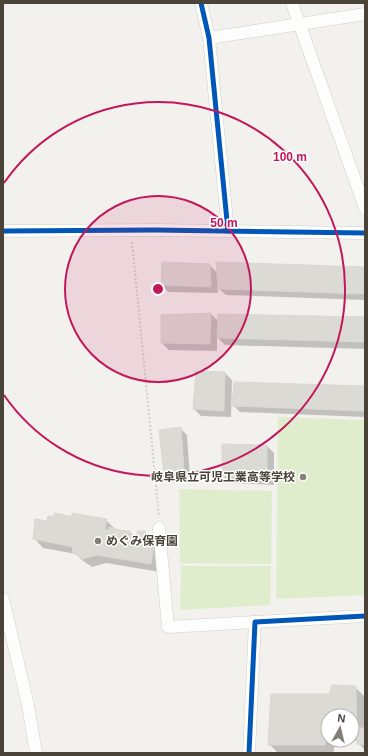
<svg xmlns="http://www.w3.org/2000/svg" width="368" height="756" font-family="Helvetica,'Noto Sans JP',sans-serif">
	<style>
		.green { fill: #dfedcd }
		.shadow { fill: #0003 }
		.building { fill: #dcdad5; stroke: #dad8d3 }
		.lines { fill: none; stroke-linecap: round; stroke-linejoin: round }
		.minor-casing { stroke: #d0cfca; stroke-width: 13 }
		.path { stroke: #d2d1cb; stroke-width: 2; stroke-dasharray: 2 2; stroke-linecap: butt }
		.minor { stroke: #fdfdfc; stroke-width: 12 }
		.cycleway-casing { stroke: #fff; stroke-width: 8 }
		.cycleway { stroke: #0057b8; stroke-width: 5 }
		.ring { fill: none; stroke: #c2185b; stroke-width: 2 }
		.poi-dot { fill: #848077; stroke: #fff; stroke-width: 1.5 }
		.labels { text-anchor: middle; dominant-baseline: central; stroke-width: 3; stroke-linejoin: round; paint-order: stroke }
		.poi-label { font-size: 12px; font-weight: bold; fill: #494338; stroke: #fff; text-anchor: end }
		.centre { fill: #c2185b; stroke: #fff; stroke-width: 2 }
		.ring-label { font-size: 12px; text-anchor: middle; font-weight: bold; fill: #c2185b; stroke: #fff; stroke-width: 3; stroke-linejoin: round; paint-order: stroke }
	</style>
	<rect width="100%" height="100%" fill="#f2f1ed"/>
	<g class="green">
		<path d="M278,417L365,420V595L276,599Z"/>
		<path d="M179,489L272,491L271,564L180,563Z"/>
		<path d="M181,566H271L270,605L180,610Z"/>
	</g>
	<g class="shadow">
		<path d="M210,265L217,273L365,268V300L226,295L217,287L218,293L168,292L162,285Z"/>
		<path d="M211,314L219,322L365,318V349L225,345L217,337V351L169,350L162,343V316Z"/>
		<path d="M197,372L225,373L232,380L231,417L201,416L194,409Z"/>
		<path d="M365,387V417L240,412L233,405Z"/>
		<path d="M180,428L187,435L190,477L172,480L165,473Z"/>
		<path d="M267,446L274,453V485L229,483L223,476Z"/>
		<path d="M73,518L106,520L115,529L119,531L130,532L134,536H138L145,532L163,549L160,572L106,563L92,567L82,560L76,554L43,548L35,539L48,522Z"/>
		<path d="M355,687L364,696L365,750L358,743V741L350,740H352V716H328V740H336L333,753H278L269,744L330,695Z"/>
	</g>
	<g class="building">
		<path d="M162,262L210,264L211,287L161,285Z"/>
		<path d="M216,262L365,267V294L218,289Z"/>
		<path d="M211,313L210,344L161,343V315Z"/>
		<path d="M218,314L365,317V342L217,338Z"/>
		<path d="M196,371L225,372L224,411L193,409Z"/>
		<path d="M234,382L365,386V411L232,406Z"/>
		<path d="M181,427L184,471L164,474L159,430Z"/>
		<path d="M222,444L267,445V479L222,476Z"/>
		<path d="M55,513L72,517V513L107,519L105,530H109V527L119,530L130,531L129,535H137V531H145L146,537L155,539L151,564L97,555L83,559L72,552L73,547L33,539L35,519L47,521L48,516L53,517Z"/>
		<path d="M332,685L356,686L357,728H365V745L357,744L356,734L352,733V716H328V730L325,745H268L271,694H329Z"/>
	</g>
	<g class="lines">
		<defs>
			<g id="minor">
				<path d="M201,3L209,38L228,231"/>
				<path d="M292,3L365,208"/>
				<path d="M209,38L365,14"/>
				<path d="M3,231L155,230L365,233"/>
				<path d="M159,528L168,627L255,622"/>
				<path d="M3,599L28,705L36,753"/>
				<path d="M249,753L255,622L365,616"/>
			</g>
		</defs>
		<use href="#minor" class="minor-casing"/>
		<path class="path" d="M132,242L159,516"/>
		<use href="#minor" class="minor"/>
		<defs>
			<g id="cycleway">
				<path d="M201,3L209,38L228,231"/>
				<path d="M3,231L155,230L365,233"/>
				<path d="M249,753L255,622L365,616"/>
			</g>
		</defs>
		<use href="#cycleway" class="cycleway-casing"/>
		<use href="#cycleway" class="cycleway"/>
	</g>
	<circle cx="158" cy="289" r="93" fill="#c2185b" fill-opacity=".12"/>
	<g class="ring">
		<circle cx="158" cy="289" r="93"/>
		<path d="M4 183A187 187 0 1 1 4 395"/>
	</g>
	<g class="poi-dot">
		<circle cx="303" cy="477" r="4"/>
		<circle cx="98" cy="541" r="4"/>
	</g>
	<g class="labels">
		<g class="poi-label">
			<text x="295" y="477">岐阜県立可児工業高等学校</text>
			<text x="106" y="541" text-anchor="start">めぐみ保育園</text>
		</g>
	</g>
	<circle cx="158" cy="289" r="6" class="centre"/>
	<g class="ring-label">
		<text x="290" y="161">100 m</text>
		<text x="224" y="227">50 m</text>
	</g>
	<rect width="368" height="756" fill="none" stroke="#494338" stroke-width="8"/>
	<g transform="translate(340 728) rotate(8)"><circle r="19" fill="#ffffff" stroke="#b6b4af"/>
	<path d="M0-3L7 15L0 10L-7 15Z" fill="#848077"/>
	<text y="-6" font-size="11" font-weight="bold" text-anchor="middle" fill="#494338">N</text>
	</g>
</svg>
